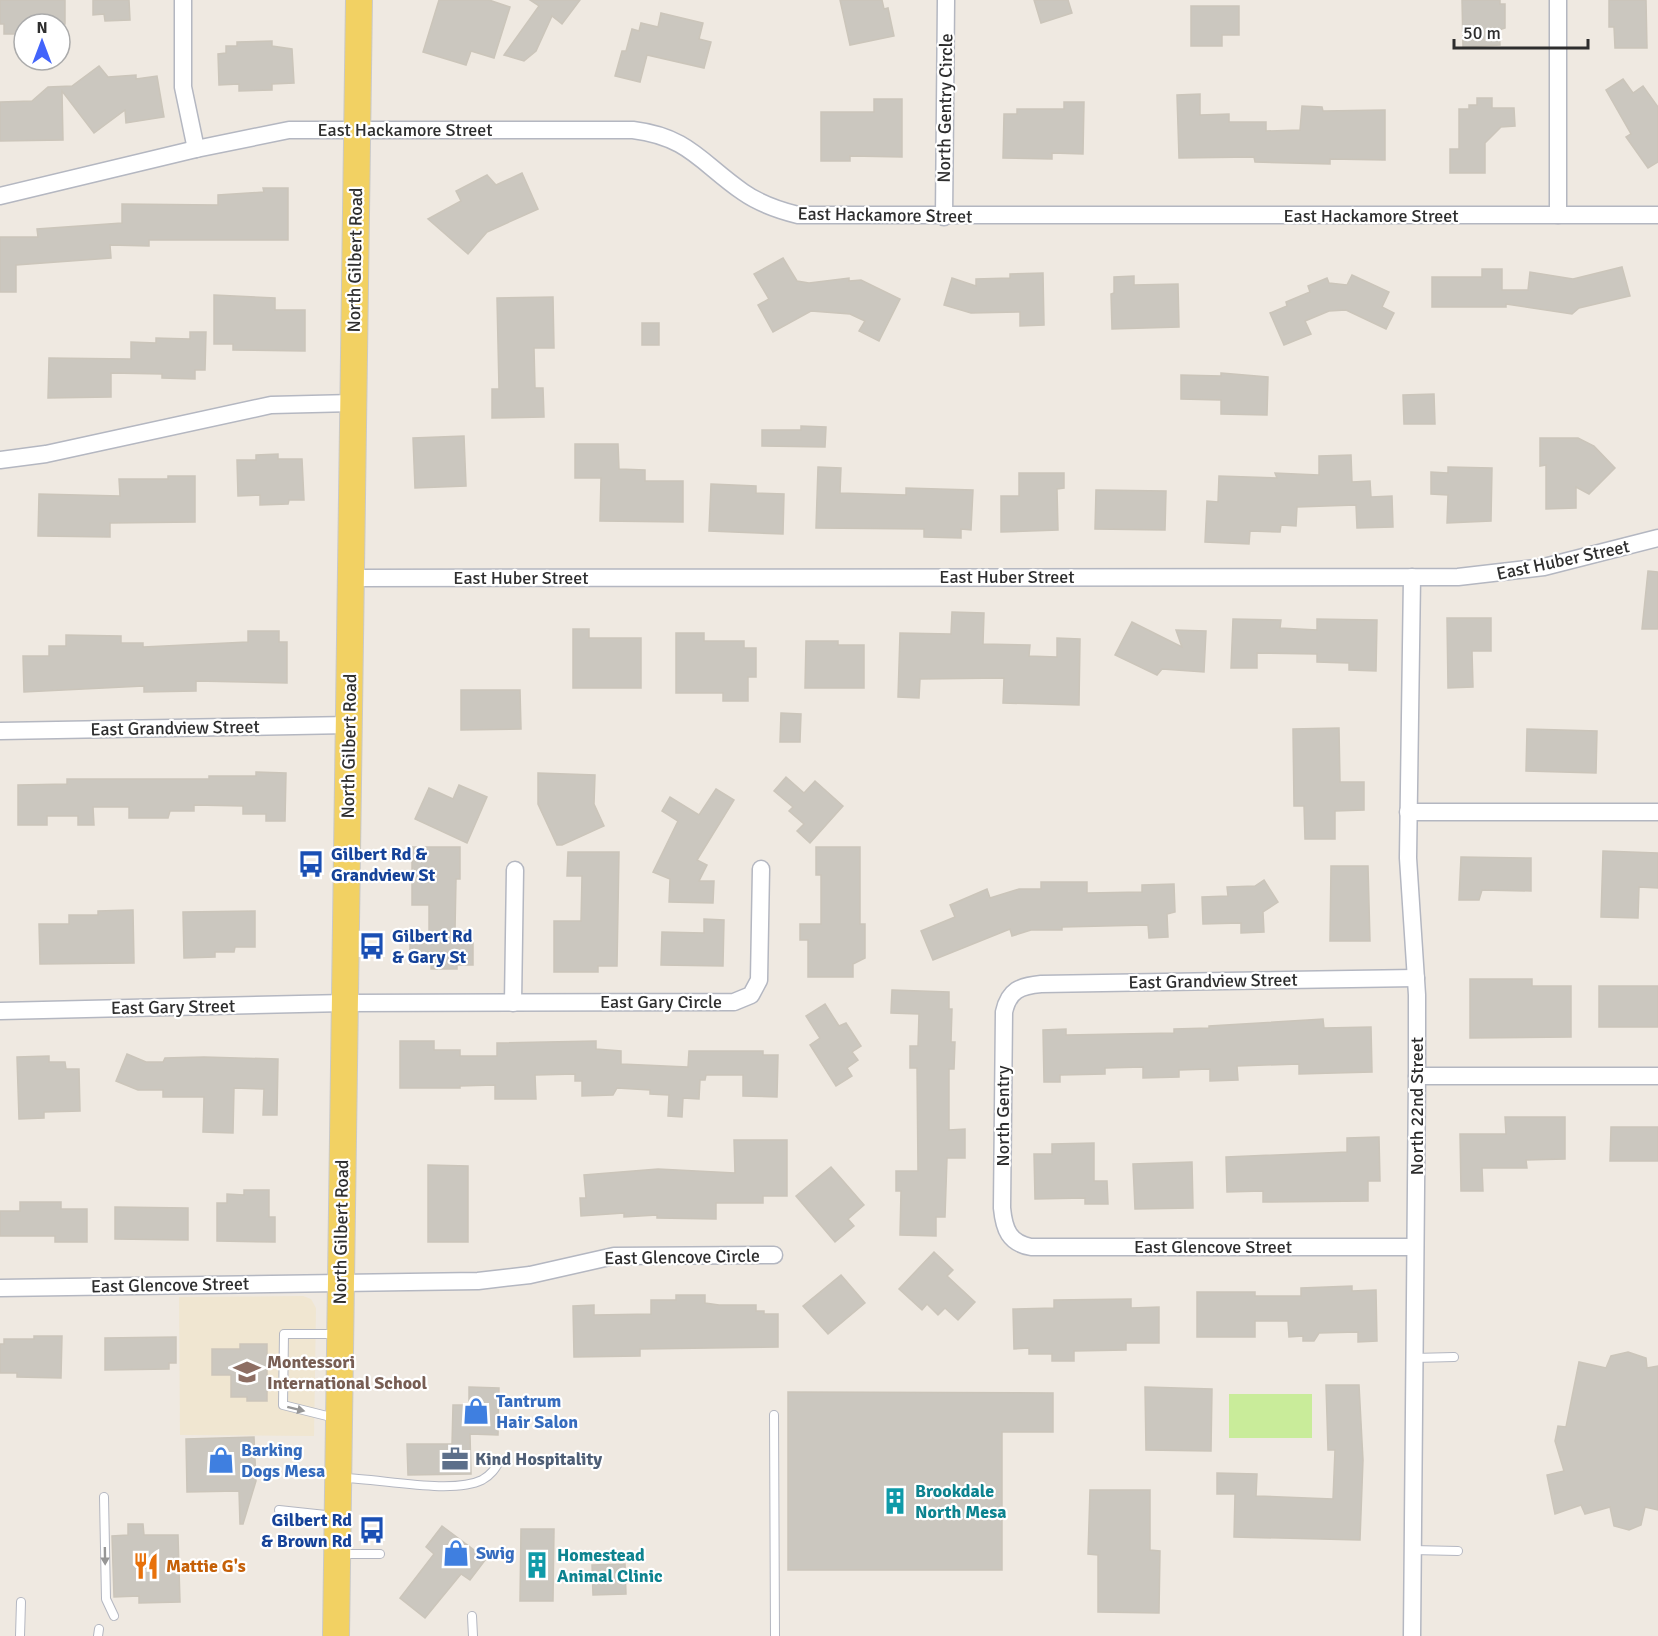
<svg xmlns="http://www.w3.org/2000/svg" width="1658" height="1636" font-family="Signika,sans-serif">
	<style>
		.education { fill: #f0e6d1 }
		.pitch { fill: #c9ec9a }
		.building { fill: #cbc7bf; stroke: #cbc5ba; stroke-width: 1.5 }
		.lines { fill: none; stroke-linecap: round; stroke-linejoin: round }
		.service-casing { stroke: #b4b7c1; stroke-width: 10 }
		.minor-casing { stroke: #b4b7c1; stroke-width: 19 }
		.primary-casing { stroke: #c9c9c9; stroke-width: 28 }
		.service { stroke: #fff; stroke-width: 8 }
		.minor { stroke: #fff; stroke-width: 16 }
		.primary { stroke: #f2d163; stroke-width: 26 }
		.oneway { fill: #969696 }
		.labels { text-anchor: middle; dominant-baseline: central; stroke-width: 4.5; stroke-linejoin: round; paint-order: stroke }
		.street-label { font-size: 18px; fill: #2e2e2e; stroke: #fff }
		.transit-label { font-size: 18px; font-weight: bold; fill: #164399; stroke: #fff; text-anchor: start }
		.education-label { font-size: 18px; font-weight: bold; fill: #785e54; stroke: #fff; text-anchor: start }
		.shop-label { font-size: 18px; font-weight: bold; fill: #366cbe; stroke: #fff; text-anchor: start }
		.service-label { font-size: 18px; font-weight: bold; fill: #4e5e75; stroke: #fff; text-anchor: start }
		.culture-label { font-size: 18px; font-weight: bold; fill: #0d838f; stroke: #fff; text-anchor: start }
		.food-label { font-size: 18px; font-weight: bold; fill: #c56008; stroke: #fff; text-anchor: start }
	</style>
	<rect width="100%" height="100%" fill="#efe9e1"/>
	<path class="education" d="M303,1296L311,1299L316,1308L314,1436L180,1435L179,1297Z"/>
	<rect class="pitch" x="1229" y="1394" width="83" height="44"/>
	<g class="building">
		<path d="M0,0H65V24H24V34H4V24H0Z"/>
		<path d="M93,0H129L130,20L105,21L104,14L93,15Z"/>
		<path d="M439,0H489L510,7L494,58L471,51L466,65L423,52Z"/>
		<path d="M530,0H580L562,24L552,16L536,51L524,61L504,55L539,6Z"/>
		<path d="M840,0H882L884,9L888,8L894,36L850,45Z"/>
		<path d="M1034,0H1068L1072,13L1041,23Z"/>
		<path d="M1462,0H1500V4H1505V28L1499,30L1500,45L1463,47Z"/>
		<path d="M1609,0H1646L1647,48H1615L1614,27H1609Z"/>
		<path d="M1191,6H1239V35H1222V46H1191Z"/>
		<path d="M661,13L703,23L699,39L711,42L704,68L647,55L640,82L615,76L622,51H626L632,29L639,31L641,23L658,27Z"/>
		<path d="M272,41V46L292,49L294,83L272,84V90L239,91V84L219,85L218,54L226,53V46H237V42Z"/>
		<path d="M99,66L108,77L136,75V79L157,76L164,117L126,123L125,110L94,133L62,91L63,140L0,141V102L32,101L48,87L72,86Z"/>
		<path d="M1623,79L1633,93L1643,86L1658,107V162L1648,168L1626,137L1631,134L1606,90Z"/>
		<path d="M1200,94V115L1229,114V122H1266V131L1300,130L1302,106L1322,107L1323,111L1385,110V160L1330,159V164L1255,162L1254,157L1179,158L1177,95Z"/>
		<path d="M1477,98H1492V108H1514L1515,126L1501,127L1485,143V173H1450V149H1459V109H1469V105H1477Z"/>
		<path d="M874,99H902V157L850,156V161H821V112H874Z"/>
		<path d="M1064,102H1084L1083,154L1052,153V159L1003,158L1004,114H1017V109H1064Z"/>
		<path d="M522,173L538,209L487,232L468,254L428,219L461,201L456,191L487,175L496,185Z"/>
		<path d="M263,188H288V240H149V246L110,245L111,258L16,265V292H0V237H38L37,229L122,223V204L218,205V195L264,192Z"/>
		<path d="M783,258L797,281L809,283L849,278V281L861,280L900,299L879,341L859,331L865,321L850,314L811,311L773,332L758,305L769,299L754,274Z"/>
		<path d="M1622,267L1630,296L1579,308L1572,314L1506,304V307H1432V277H1482V269H1502V290H1528L1530,272L1573,279Z"/>
		<path d="M1043,273L1044,325L1020,326V312L971,313L944,305L952,278L976,286V279L1010,278V274Z"/>
		<path d="M1352,275L1389,292L1382,307L1394,313L1386,329L1346,310L1329,311L1305,321L1311,334L1284,345L1270,313L1287,306L1286,302L1310,292L1308,286L1327,278L1329,283L1347,285Z"/>
		<path d="M1134,276V285L1178,284L1179,327L1112,329L1111,294L1114,293V277Z"/>
		<path d="M214,295L275,298V310H305V351L233,350V344H214Z"/>
		<path d="M553,297L554,348H534L535,388H543L544,417L492,418V389H499L497,298Z"/>
		<rect x="642" y="323" width="17" height="22"/>
		<path d="M190,332H206L205,370H195V379L162,378V374L111,373V397L48,398L49,358L131,359V342L156,343V338L190,339Z"/>
		<path d="M1221,373L1268,377L1267,415L1221,414V400L1181,399V375L1221,376Z"/>
		<path d="M1434,394L1435,424H1404L1403,395Z"/>
		<path d="M801,426L826,427L825,447L762,446V430H801Z"/>
		<path d="M464,436L466,486L415,488L413,438Z"/>
		<path d="M1540,438H1578L1594,446L1615,468L1589,494L1576,487V508L1546,509V465L1540,466Z"/>
		<path d="M575,444H618L619,469L645,470V481H683V522L600,521L601,478H575Z"/>
		<path d="M278,454V459H302L304,500H289L288,504L260,505V495L238,496L237,460H256V455Z"/>
		<path d="M1351,455L1352,482L1370,481L1371,497L1392,496L1393,527L1357,528L1356,505L1297,507L1296,526L1281,525L1280,532L1250,531L1249,544L1205,542L1207,501L1218,502L1219,476L1277,478L1275,473L1319,475V456Z"/>
		<path d="M818,467L841,468L840,493L906,495V488L973,490L971,530L961,529V538L924,537V529L816,528Z"/>
		<path d="M1448,467L1492,468L1491,521L1447,523L1448,495L1431,494V472L1448,473Z"/>
		<path d="M1019,473H1064V488L1057,489L1058,530L1001,532V496H1019Z"/>
		<path d="M168,476H195V522L110,523V537L38,536L39,494L120,496L119,479H168Z"/>
		<path d="M711,484L756,486V493L784,494L783,534L709,531Z"/>
		<path d="M1096,490L1166,491L1165,530L1095,529Z"/>
		<path d="M1648,571L1658,572V629H1642Z"/>
		<path d="M952,612L984,613L983,644L1030,645L1029,656L1057,657V638L1080,639L1079,705L1003,703L1004,678L920,679L919,698L898,697L900,633L951,634Z"/>
		<path d="M1447,618H1491V651H1472L1473,687L1448,688Z"/>
		<path d="M1233,619L1281,620L1280,628L1317,630V619L1377,620L1376,671L1349,670V663L1317,662V654L1257,653V668H1231Z"/>
		<path d="M1132,622L1182,647L1176,630L1206,631L1204,672L1162,669L1157,675L1115,655Z"/>
		<path d="M573,629H589V638H641V688H573Z"/>
		<path d="M248,631H279V642H287V683L196,681V691L144,692V686L24,692L23,656H49V646H66V635L121,636V643H143V647L248,642Z"/>
		<path d="M676,633H704V641H744V648H756V677H748V701H723V693H676Z"/>
		<path d="M806,641H838V645H864V688H805Z"/>
		<path d="M461,690H520L521,729L461,730Z"/>
		<path d="M781,713L801,714L800,742H780Z"/>
		<path d="M1339,728L1340,782H1364V810L1335,811V839H1305L1304,806H1294L1293,729Z"/>
		<path d="M1527,729L1597,731L1596,773L1526,771Z"/>
		<path d="M256,772L286,773L285,821H266V814H243V806L194,805V811H170L168,818H129V807H93L94,825H78V816H47V825H18V785L67,784V779H209V776H256Z"/>
		<path d="M538,773L595,775L594,804L604,826L562,845H557L538,804Z"/>
		<path d="M786,777L804,793L815,781L843,806L810,843L797,831L804,824L789,811L793,807L774,791Z"/>
		<path d="M459,785L487,797L467,843L415,819L429,788L453,799Z"/>
		<path d="M716,789L734,800L697,860L707,865L699,881H714L713,903L669,902L670,879L653,872L678,821L662,811L670,797L699,815Z"/>
		<path d="M412,847H460V879H456L455,931H473V965H457V969H431V964H410V933L429,934V905H412Z"/>
		<path d="M816,847H860V924H865V958L853,964V977H808V940H800V924H821V875H816Z"/>
		<path d="M1603,851L1658,853V888L1639,887L1638,918L1601,917Z"/>
		<path d="M568,852H619L617,966H598V972H554V921H581L582,876H567Z"/>
		<path d="M1461,857L1531,858V891L1482,890L1479,900H1459Z"/>
		<path d="M1331,866H1368L1370,941H1330Z"/>
		<path d="M1264,880L1278,902L1263,912L1264,932L1241,933V923L1203,924L1202,897L1228,896L1227,887L1255,886Z"/>
		<path d="M1041,882H1087V893L1142,892V885L1174,884L1175,912L1167,914L1168,937L1149,938L1148,925L1062,927V930H1031L1012,936L1010,929L933,960L921,931L955,917L950,905L987,889L990,898L1019,889H1041Z"/>
		<path d="M133,910L134,963L40,964L39,924H69V915H98V911Z"/>
		<path d="M255,911V947H235L234,952H215V957L184,958L183,912Z"/>
		<path d="M704,919L724,920L723,966L661,965L662,932L704,933Z"/>
		<path d="M1470,979H1532V986H1571V1037L1470,1038Z"/>
		<rect x="1599" y="986" width="59" height="41"/>
		<path d="M892,990L949,992V1009H952L951,1042H955L954,1069H949V1130L965,1129V1158H947L945,1217H936V1236L900,1235L901,1191H896V1171H918L917,1068H910V1046H918L919,1014L891,1013Z"/>
		<path d="M825,1004L839,1026L846,1023L861,1046L852,1052L858,1060L847,1068L852,1076L836,1086L810,1045L820,1038L806,1016Z"/>
		<path d="M1323,1019L1324,1028L1371,1027L1372,1072L1299,1074V1064L1237,1066L1238,1080L1210,1081V1069L1179,1070V1077L1143,1078V1067L1105,1068V1074L1060,1075V1082H1044L1043,1030L1066,1029V1035L1174,1033V1029L1209,1028V1026Z"/>
		<path d="M400,1041H434V1050H460V1056H497V1043L596,1041V1049L621,1051V1064L688,1067L689,1051H763V1055H778L777,1097L743,1096V1075H706L705,1080H700L699,1099L683,1098L682,1117L668,1116L669,1095L650,1094V1090L617,1088L613,1095L582,1096V1081H575V1074L535,1075L536,1099H495V1085L460,1086V1088H400Z"/>
		<path d="M127,1054L146,1062H163L165,1058L204,1057L278,1059L277,1115H263L264,1089L234,1088L233,1133L203,1132L204,1097H163V1090H138L116,1081Z"/>
		<path d="M49,1056V1062H65L66,1069H79L80,1111L44,1112V1118L19,1119L17,1057Z"/>
		<path d="M1505,1117H1565V1159L1526,1160L1527,1168H1482L1483,1191H1461L1460,1134H1506Z"/>
		<path d="M1611,1127H1658V1161H1610Z"/>
		<path d="M1379,1137L1380,1181H1368V1201L1263,1202V1191L1227,1192L1226,1157L1347,1152V1138Z"/>
		<path d="M734,1140H787V1196H763V1203H716V1219L657,1218V1215L624,1217V1213L581,1216L580,1198H586L584,1175L658,1169L735,1173Z"/>
		<path d="M1094,1143V1181H1107L1108,1204H1085V1198L1035,1199L1034,1154H1052V1144Z"/>
		<path d="M1192,1162L1193,1208L1135,1209L1133,1164Z"/>
		<path d="M428,1165L468,1166V1242H428Z"/>
		<path d="M831,1167L864,1205L848,1219L854,1226L835,1242L796,1196Z"/>
		<path d="M244,1190H269V1217H275V1242L217,1241V1203H227V1194L244,1195Z"/>
		<path d="M20,1202H61V1209H87V1242H55V1236H0V1211H20Z"/>
		<path d="M115,1207L188,1208V1240L115,1239Z"/>
		<path d="M934,1252L953,1270L947,1276L975,1302L958,1320L945,1308L938,1315L927,1304L922,1310L899,1289Z"/>
		<path d="M841,1275L865,1303L828,1334L803,1306Z"/>
		<path d="M1352,1286V1291L1376,1290L1377,1341L1358,1342V1332L1319,1333L1314,1341H1303V1336L1289,1337L1288,1321H1255V1337H1197V1292H1255V1296H1301V1288Z"/>
		<path d="M676,1295H705V1303L719,1305H756V1311H764V1314H778V1347L640,1349V1356L574,1357L573,1306L594,1305V1315L651,1314V1300H676Z"/>
		<path d="M1131,1299V1308L1159,1307V1343H1126V1350L1074,1351V1361H1052V1354H1029V1348L1014,1349L1013,1309L1054,1308V1300Z"/>
		<path d="M34,1336H62L61,1378L17,1377V1373H0V1344H4V1339H34Z"/>
		<path d="M176,1337V1363H169V1369L105,1370V1338Z"/>
		<path d="M240,1344H267V1401H247V1397H231V1375H212V1349H240Z"/>
		<path d="M1628,1352L1646,1358L1647,1368L1658,1366V1510L1645,1507L1641,1525L1629,1530L1614,1526L1610,1507L1585,1514L1581,1505L1555,1514L1547,1475L1564,1471L1555,1441L1558,1426L1566,1427L1579,1362L1606,1368L1611,1356Z"/>
		<path d="M1326,1385H1359L1363,1460L1360,1540L1234,1537L1235,1494H1217V1473L1257,1474L1256,1496L1333,1499L1335,1450H1328Z"/>
		<path d="M469,1387L499,1388L498,1435L470,1434L471,1474L408,1475L407,1444H452L453,1405H469Z"/>
		<path d="M1145,1387L1212,1389L1211,1451L1146,1450Z"/>
		<path d="M788,1392L1053,1393V1432H1002V1570H788Z"/>
		<path d="M254,1437L256,1481L243,1524H240L239,1491L187,1492L186,1439Z"/>
		<path d="M1090,1490H1150V1550L1160,1551L1159,1613L1098,1612V1555L1088,1554Z"/>
		<path d="M128,1524H143L144,1535H178L180,1602L139,1603V1596L114,1597L112,1536L128,1535Z"/>
		<path d="M442,1526L486,1559L470,1580L461,1574L425,1618L400,1598L434,1554L426,1547Z"/>
		<path d="M521,1529H554L553,1601H520Z"/>
		<path d="M625,1564L626,1594L593,1595L592,1565Z"/>
	</g>
	<g class="lines">
		<defs>
			<g id="service">
				<path d="M1414,1358L1454,1357"/>
				<path d="M774,1415L775,1636"/>
				<path d="M335,1418L283,1405L284,1334H337"/>
				<path d="M342,1478C378,1478 451,1495 482,1480C491,1475 495,1469 500,1460"/>
				<path d="M104,1497L106,1599L114,1616"/>
				<path d="M279,1510L335,1516"/>
				<path d="M1412,1550L1458,1551"/>
				<path d="M338,1554H380"/>
				<path d="M472,1616L473,1636"/>
				<path d="M20,1636L21,1602"/>
				<path d="M98,1636L99,1629"/>
			</g>
			<g id="minor">
				<path d="M183,0V87L196,149"/>
				<path d="M0,196L196,149L289,130H633C689,137 701,163 743,192C760,204 778,210 798,215H1658"/>
				<path d="M1558,215V0"/>
				<path d="M944,217L946,0"/>
				<path d="M0,460L46,454L271,405L353,403"/>
				<path d="M351,578L1458,577L1544,567L1658,538"/>
				<path d="M0,731L349,725"/>
				<path d="M1408,812H1658"/>
				<path d="M513,1003L515,870"/>
				<path d="M0,1011L345,1003L734,1002L751,995L759,980L761,869"/>
				<path d="M1417,1076H1658"/>
				<path d="M1415,1247H1031C1009,1243 1004,1229 1002,1208L1004,1012C1009,990 1020,986 1041,984L1416,978"/>
				<path d="M0,1288L478,1281L530,1275L614,1256L774,1255"/>
				<path d="M1412,1636L1417,1076V995L1408,858L1412,577"/>
			</g>
			<path id="primary" d="M336,1636L359,0"/>
		</defs>
		<use href="#service" class="service-casing"/>
		<use href="#minor" class="minor-casing"/>
		<use href="#primary" class="primary-casing"/>
		<use href="#service" class="service"/>
		<use href="#minor" class="minor"/>
		<use href="#primary" class="primary"/>
	</g>
	<defs><path id="oneway-solid" d="M-6-.8H1V-3.2L6.5 0L1 3.2V.8H-6Z" transform="scale(1.5)"/></defs>
	<g class="oneway">
		<use href="#oneway-solid" transform="translate(296 1409) rotate(14)"/>
		<use href="#oneway-solid" transform="translate(105 1556) rotate(89)"/>
	</g>
	<defs>
		<symbol id="bus-bare" viewBox="-9 -9 18 18"><path d="M-5-6H5V4H4V6H2V4H-2V6H-4V4H-5ZM-3.5-4V0h7V-4ZM-3.5 1.2v1.5H-2V1.2ZM2 1.2v1.5H3.5V1.2Z" fill="#1a4fb4" stroke="#fff" stroke-width="2.5" paint-order="stroke"/></symbol>
		<symbol id="school-bare" viewBox="-9 -9 18 18"><path d="M0-5L7-2L0 1L-7-2ZM-4 1L0 2.5L4 1V4Q0 6-4 4Z" fill="#8d6e63" stroke="#fff" stroke-width="2.5" paint-order="stroke"/></symbol>
		<symbol id="shop-bare" viewBox="-9 -9 18 18"><path d="M-5-2.5h2.3a2.7 3.5 0 0 1 5.4 0H5L5.5 6h-11ZM-1.5-2.5h3a1.5 2.3 0 0 0-3 0Z" fill="#3f7fe0" stroke="#fff" stroke-width="2.5" paint-order="stroke"/></symbol>
		<symbol id="office-bare" viewBox="-9 -9 18 18"><path d="M-6-3h4V-5.5h4V-3h4V5H-6ZM-1-4.5V-3h2v-1.5ZM-6 0V1H6V0Z" fill="#5c6f8a" stroke="#fff" stroke-width="2.5" paint-order="stroke"/></symbol>
		<symbol id="building-bare" viewBox="-9 -9 18 18"><path d="M-4-6H4V6H1V3H-1V6H-4ZM-2.5-4.3h1.7v1.8h-1.7ZM.8-4.3h1.7v1.8H.8ZM-2.5-1h1.7V.8h-1.7ZM.8-1h1.7V.8H.8Z" fill="#0f9aa8" stroke="#fff" stroke-width="2.5" paint-order="stroke"/></symbol>
		<symbol id="restaurant-bare" viewBox="-9 -9 18 18"><path d="M-5-6h1v4h1v-4h1v4h1v-4h1v5L-1.5 .5V6h-2V.5L-5-1ZM5-6V6H3V1.5H1.5Q1.5-4 5-6Z" fill="#e8710a" stroke="#fff" stroke-width="2.5" paint-order="stroke"/></symbol>
	</defs>
	<g fill-rule="evenodd">
		<use href="#bus-bare" x="292" y="845" width="38" height="38"/>
		<use href="#bus-bare" x="353" y="927" width="38" height="38"/>
		<use href="#school-bare" x="228" y="1353" width="38" height="38"/>
		<use href="#shop-bare" x="457" y="1392" width="38" height="38"/>
		<use href="#office-bare" x="436" y="1440" width="38" height="38"/>
		<use href="#shop-bare" x="202" y="1441" width="38" height="38"/>
		<use href="#building-bare" x="876" y="1482" width="38" height="38"/>
		<use href="#bus-bare" x="353" y="1511" width="38" height="38"/>
		<use href="#shop-bare" x="437" y="1534" width="38" height="38"/>
		<use href="#building-bare" x="518" y="1546" width="38" height="38"/>
		<use href="#restaurant-bare" x="127" y="1547" width="38" height="38"/>
	</g>
	<g class="labels">
		<g class="street-label">
			<text transform="translate(945 108) rotate(-89)">North Gentry Circle</text>
			<text x="405" y="130">East Hackamore Street</text>
			<text transform="translate(885 215) rotate(1)">East Hackamore Street</text>
			<text x="1371" y="216">East Hackamore Street</text>
			<text transform="translate(355 260) rotate(-89)">North Gilbert Road</text>
			<text transform="translate(1563 560) rotate(-12)">East Huber Street</text>
			<text x="1007" y="577">East Huber Street</text>
			<text x="521" y="578">East Huber Street</text>
			<text transform="translate(175 728) rotate(-1)">East Grandview Street</text>
			<text transform="translate(349 746) rotate(-89)">North Gilbert Road</text>
			<text transform="translate(1213 981) rotate(-1)">East Grandview Street</text>
			<text x="661" y="1002">East Gary Circle</text>
			<text transform="translate(173 1007) rotate(-1)">East Gary Street</text>
			<text transform="translate(1417 1106) rotate(-90)">North 22nd Street</text>
			<text transform="translate(1003 1116) rotate(-90)">North Gentry</text>
			<text transform="translate(341 1232) rotate(-89)">North Gilbert Road</text>
			<text x="1213" y="1247">East Glencove Street</text>
			<text transform="translate(682 1257) rotate(-1)">East Glencove Circle</text>
			<text transform="translate(170 1285) rotate(-1)">East Glencove Street</text>
		</g>
		<g class="transit-label">
			<text x="331" y="854">Gilbert Rd &amp;<tspan x="331" dy="21">Grandview St</tspan></text>
			<text x="392" y="936">Gilbert Rd<tspan x="392" dy="21">&amp; Gary St</tspan></text>
			<text x="352" y="1520" text-anchor="end">Gilbert Rd<tspan x="352" dy="21">&amp; Brown Rd</tspan></text>
		</g>
		<g class="education-label">
			<text x="267" y="1362">Montessori<tspan x="267" dy="21">International School</tspan></text>
		</g>
		<g class="shop-label">
			<text x="496" y="1401">Tantrum<tspan x="496" dy="21">Hair Salon</tspan></text>
			<text x="241" y="1450">Barking<tspan x="241" dy="21">Dogs Mesa</tspan></text>
			<text x="476" y="1553">Swig</text>
		</g>
		<g class="service-label">
			<text x="475" y="1459">Kind Hospitality</text>
		</g>
		<g class="culture-label">
			<text x="915" y="1491">Brookdale<tspan x="915" dy="21">North Mesa</tspan></text>
			<text x="557" y="1555">Homestead<tspan x="557" dy="21">Animal Clinic</tspan></text>
		</g>
		<g class="food-label">
			<text x="166" y="1566">Mattie G's</text>
		</g>
	</g>
	<g transform="translate(42 42)"><circle r="28" fill="#ffffff" stroke="#ababab" stroke-width="1.5"/>
	<path d="M0-4.5L10 22L0 15L-10 22Z" fill="#4264fb"/>
	<text y="-9" font-size="16" font-weight="bold" text-anchor="middle" fill="#2e2e2e">N</text>
	</g>
	<path d="M1454 39v9h134v-9" fill="none" stroke="#2e2e2e" stroke-width="3"/>
	<text x="1463" y="39" font-size="18" fill="#2e2e2e" stroke="#ffffff" stroke-width="4.5" paint-order="stroke">50 m</text>
</svg>
